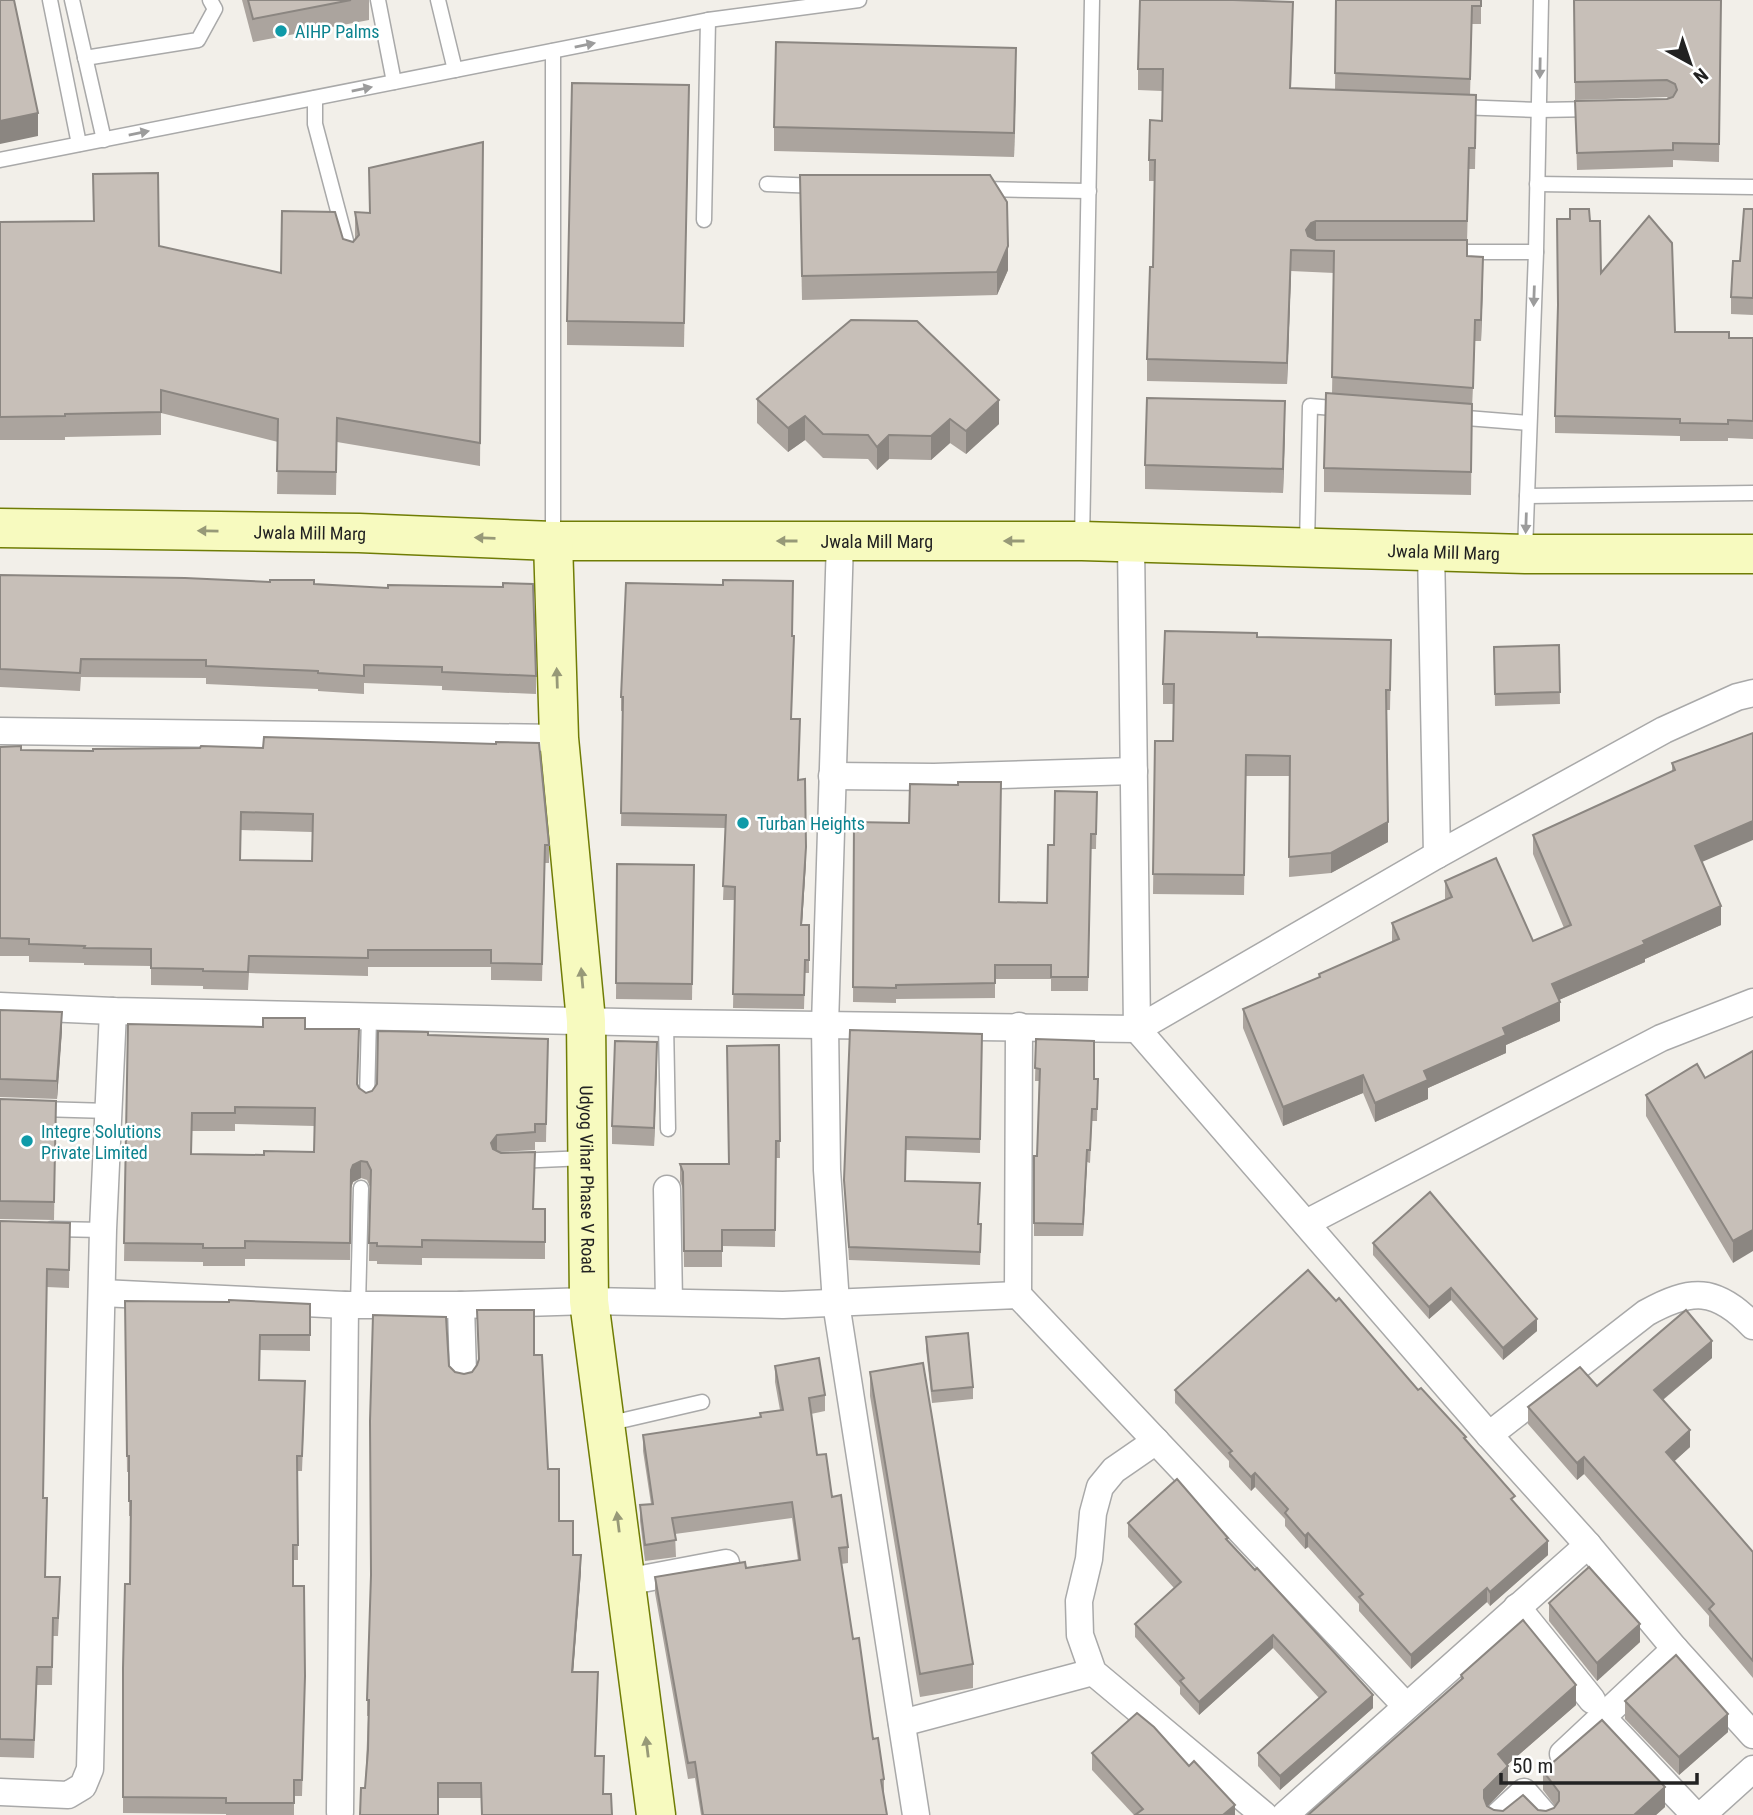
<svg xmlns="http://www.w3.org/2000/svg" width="1753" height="1815" font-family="'Roboto Condensed',sans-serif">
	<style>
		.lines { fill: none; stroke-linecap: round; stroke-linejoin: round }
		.lane-casing { stroke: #a9a9a9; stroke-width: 17 }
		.street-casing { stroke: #a9a9a9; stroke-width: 29 }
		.secondary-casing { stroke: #707d05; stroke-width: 41 }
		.lane { stroke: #fff; stroke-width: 14 }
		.street { stroke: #fff; stroke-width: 26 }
		.secondary { stroke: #f7fabf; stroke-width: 38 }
		.wall { fill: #aba49e; fill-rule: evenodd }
		.shaded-wall { fill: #8b8681 }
		.building { fill: #c7bfb8; stroke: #8b8681; stroke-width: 2; fill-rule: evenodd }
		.oneway { fill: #9c9c9c }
		.oneway2 { fill: #979978 }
		.culture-dot { fill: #0f9aa8; stroke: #fff; stroke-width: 2.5 }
		.labels { text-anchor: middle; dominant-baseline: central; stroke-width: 5; stroke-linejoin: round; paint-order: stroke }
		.culture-label { font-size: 18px; fill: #0d838f; stroke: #fff; text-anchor: start }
		.street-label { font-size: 18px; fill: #222; stroke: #fff }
	</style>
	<rect width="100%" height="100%" fill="#f2efe9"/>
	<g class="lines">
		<defs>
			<g id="lane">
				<path d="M50,0L79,144"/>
				<path d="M72,0L104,140"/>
				<path d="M378,0L394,82"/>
				<path d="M438,0L455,70"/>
				<path d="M553,51V540"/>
				<path d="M85,58L198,40L215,9L210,0"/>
				<path d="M315,98V124L350,256"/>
				<path d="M1458,107L1539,110L1595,109"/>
				<path d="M0,160L708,20L859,0"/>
				<path d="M767,184L818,186"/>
				<path d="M1537,184L1753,187"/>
				<path d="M982,189L1089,191"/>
				<path d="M704,220L708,20"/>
				<path d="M1449,252H1536"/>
				<path d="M1454,417L1529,423"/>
				<path d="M1527,496L1753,493"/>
				<path d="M1082,541L1092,0"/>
				<path d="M1307,545L1310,406L1343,409"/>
				<path d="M1525,551L1536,252L1541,0"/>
				<path d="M666,1023L668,1129"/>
				<path d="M367,1101L369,1016"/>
				<path d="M40,1109L109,1111"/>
				<path d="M516,1161L586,1158"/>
				<path d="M52,1229L103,1230"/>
				<path d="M358,1305L361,1188"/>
				<path d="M607,1424L702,1402"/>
			</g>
			<g id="street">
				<path d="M840,541L825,1025L827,1170L836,1303L916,1815"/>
				<path d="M1131,544L1137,1029L1489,1435L1588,1545L1675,1649L1753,1735"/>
				<path d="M1431,551L1437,855"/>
				<path d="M0,731L559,738"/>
				<path d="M832,776L934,777L1134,771"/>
				<path d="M0,1006L113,1011L666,1023L1137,1029L1437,855L1664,730L1737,697L1753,693"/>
				<path d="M667,1189L669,1302"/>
				<path d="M1306,1223L1661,1038L1753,1002"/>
				<path d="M102,1293L345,1305H461L589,1301L783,1305L1018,1295L1406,1706"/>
				<path d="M1018,1295L1019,1026"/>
				<path d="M461,1305L463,1374"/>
				<path d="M1489,1435L1646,1313C1691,1288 1716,1287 1753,1326"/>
				<path d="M1156,1441L1114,1470L1100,1487L1093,1513L1089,1559L1079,1601L1080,1635L1093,1672L1264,1815"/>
				<path d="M626,1582L726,1563"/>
				<path d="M1517,1607L1592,1700"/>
				<path d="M1602,1717L1695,1815"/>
				<path d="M902,1723L1093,1672"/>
				<path d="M1563,1754L1675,1649"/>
				<path d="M0,1792L68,1795L83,1786L90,1769L103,1230L113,1011"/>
				<path d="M340,1812L345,1305"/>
				<path d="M1285,1815L1588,1545"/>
				<path d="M1499,1815L1524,1792L1544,1815"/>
				<path d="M1702,1815L1753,1769"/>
			</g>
			<g id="secondary">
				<path id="s1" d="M0,528L359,533L553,541H1082L1525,554H1753"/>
				<path id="s2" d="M553,541L559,738L586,1021L589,1301L656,1815"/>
			</g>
		</defs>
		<use href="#lane" class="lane-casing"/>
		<use href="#street" class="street-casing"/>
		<use href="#secondary" class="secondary-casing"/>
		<use href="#lane" class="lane"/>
		<use href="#street" class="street"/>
		<use href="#secondary" class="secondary"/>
	</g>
	<g class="wall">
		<path d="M242,0H369V20L253,42Z"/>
		<path d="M1336,0H1481V24H1472L1470,95L1476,117L1475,169H1469L1467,242V256L1483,278L1481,341H1475L1472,409L1471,495L1324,492V468L1332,394L1334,273L1291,271L1287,384L1147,381V359L1153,267L1155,181H1149V160L1162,121V91L1138,90V69L1293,23L1291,88L1335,90Z"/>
		<path d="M1574,0H1721L1719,162L1673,160V167L1577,170L1575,101L1669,99L1667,97L1575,100Z"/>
		<path d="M1016,72L1014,157L774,151V127Z"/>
		<path d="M689,85L684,347L567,345V321Z"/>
		<path d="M483,142L480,466L337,442L336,495L277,494L278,442L161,413V435L65,437V440H0V221L159,246L281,273L343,239L353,242L355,239V212L369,213Z"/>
		<path d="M800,199L1008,270L997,295L802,300Z"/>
		<path d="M1753,209V315L1731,314V297Z"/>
		<path d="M1590,221L1601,273L1675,332L1729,338H1753V439L1728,438V441H1680V436L1555,433V416Z"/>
		<path d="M757,399L999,424L966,454L950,443L931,460L889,459L877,470L868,459L823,458L805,440L788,452L757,423Z"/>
		<path d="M1285,425L1283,493L1145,489V465Z"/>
		<path d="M0,575L314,584L536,676V694L442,690V686L364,683V694L318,691V689L206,684V678L81,677L80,691L0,687Z"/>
		<path d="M1559,645L1560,704L1495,706L1494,647Z"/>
		<path d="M1391,660L1390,710H1387L1388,842L1331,873L1289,877L1290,776H1246L1244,895L1153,894L1155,741H1173L1174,704H1163V684Z"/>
		<path d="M621,697L792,719L799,780L806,861L802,925H809V973H805L804,1009L733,1008L735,900H723L726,828L621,826L623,711H621Z"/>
		<path d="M1753,733L1702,862L1721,925L1645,959V962L1559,1000L1560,1021L1506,1045V1053L1428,1088V1099L1375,1122L1363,1093L1283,1126L1243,1028V1009L1319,977V974L1392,942V923L1445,900V881L1533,941L1564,928L1533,854V835L1672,772V763Z"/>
		<path d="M0,747L21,750L549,845V863H545L542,981L491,980V967H368V976L249,973L248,990L203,989V986L151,985V966L84,965V963L29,962V956H0ZM241,830L312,832V861L240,860Z"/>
		<path d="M1097,792L1096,849H1091L1088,991H1051V979H995V998L896,999V1003L853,1002L854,822L999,902L1047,903L1054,845Z"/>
		<path d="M617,864L694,865L692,1000L616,999Z"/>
		<path d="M0,1010L62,1030L57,1099L0,1097Z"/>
		<path d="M128,1024L305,1029L358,1085L359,1088L366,1093L372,1091L428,1035L548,1039L546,1142H535V1150L500,1152L534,1209H545V1259L422,1258V1265L377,1264V1261H369L370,1187L367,1180L361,1178L353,1182L351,1188L350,1260L245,1259V1266H203V1262L124,1261ZM235,1124L315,1126L314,1152L264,1155L192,1154V1131H235Z"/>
		<path d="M982,1034L980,1153L906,1150L905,1181L979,1224L981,1238L980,1265L849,1260L844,1180Z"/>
		<path d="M1036,1039L1094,1079H1098L1097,1121H1092L1090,1163L1087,1162L1083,1236H1034V1156H1037L1039,1081H1035Z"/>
		<path d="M779,1045L780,1158H776L775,1247L722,1246V1267H684L683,1189L680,1181V1164H729Z"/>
		<path d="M1753,1051L1733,1263L1646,1116V1095L1705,1078Z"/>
		<path d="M657,1060L654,1146L612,1144V1126Z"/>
		<path d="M0,1099L56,1101L54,1220L0,1219Z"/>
		<path d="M0,1221L70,1223L69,1288L47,1287L43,1498L45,1577L60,1595L58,1636H53L52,1685H37L34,1758L0,1757Z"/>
		<path d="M1373,1243L1537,1331L1503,1360L1451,1300L1429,1319L1373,1255Z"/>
		<path d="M125,1301L310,1304V1351L260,1350L259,1380L305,1396L302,1471H297L298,1560H293V1586L305,1691L302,1796H294V1815H226V1814L123,1813V1668L130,1584L131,1516H129V1472H127Z"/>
		<path d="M1336,1301L1466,1440L1515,1504L1548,1555L1490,1606L1487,1602L1411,1669L1359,1611V1604L1308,1547L1305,1549L1285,1526V1519L1255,1487L1251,1491L1229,1467V1461L1175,1403V1390Z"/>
		<path d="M926,1337L973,1387V1399L932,1403L926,1349Z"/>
		<path d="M534,1355L548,1469L559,1521L573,1555L581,1571L573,1672L481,1798H438L365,1788L368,1716H367V1700L449,1366L455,1372L464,1374Z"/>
		<path d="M1712,1358L1663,1400L1690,1447L1674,1461L1753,1552V1678L1709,1626V1616L1584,1474L1577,1480L1528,1424V1407L1597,1386Z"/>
		<path d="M775,1366L825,1395V1411L811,1414L817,1455L832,1497L848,1547V1563L841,1564L853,1639L873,1739L884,1779V1795L887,1815H701L695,1778L688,1779L655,1593V1577L746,1568L798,1560L792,1518L675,1534L676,1557L645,1561L640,1521V1505L651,1504L643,1451V1435L760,1417L780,1410L775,1382Z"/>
		<path d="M870,1372L973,1664V1688L920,1697L870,1396Z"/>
		<path d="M1128,1523L1228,1542L1373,1708L1280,1790L1258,1766V1753L1319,1698L1273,1648L1199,1715L1180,1694V1687L1135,1637V1624L1174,1588L1128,1537Z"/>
		<path d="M1549,1603L1640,1642L1597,1681L1549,1621Z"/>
		<path d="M1461,1675L1576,1705L1507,1765L1508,1785L1488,1806L1494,1810L1546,1811L1554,1808L1555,1806L1543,1790V1771L1665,1807L1656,1815H1308L1461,1680Z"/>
		<path d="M1625,1701L1728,1732L1679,1775L1625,1719Z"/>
		<path d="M1092,1753L1235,1815H1134L1092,1770Z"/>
	</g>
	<g class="shaded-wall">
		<path d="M1016,48V72L1014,157V133Z"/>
		<path d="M38,113V136L0,144V121Z"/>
		<path d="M1316,221V242L1311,244L1306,251V230L1311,223Z"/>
		<path d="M1008,246V270L997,295V272Z"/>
		<path d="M1291,250V271L1287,384V363Z"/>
		<path d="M1483,257V278L1481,341V320Z"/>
		<path d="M999,400V424L966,454V431Z"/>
		<path d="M1285,401V425L1283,493V469Z"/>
		<path d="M805,416V440L788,452V428Z"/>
		<path d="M950,419V443L931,460V436Z"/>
		<path d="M889,435V459L877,470V447Z"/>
		<path d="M1753,821V840L1695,865V846Z"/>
		<path d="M1388,822V842L1331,873V853Z"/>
		<path d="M806,847V861L801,939V925Z"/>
		<path d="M1721,906V925L1645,959V962L1552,1003V984L1643,941Z"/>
		<path d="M1560,1002V1021L1506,1045V1053L1428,1088V1099L1375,1122V1103L1424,1071L1503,1028Z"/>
		<path d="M62,1012V1030L57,1099V1081Z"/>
		<path d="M657,1042V1060L654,1146V1128Z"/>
		<path d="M1363,1075V1093L1283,1126V1107Z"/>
		<path d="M497,1135V1153L491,1161V1143Z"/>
		<path d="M1087,1150V1162L1083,1236V1224Z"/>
		<path d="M361,1161V1178L353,1182L351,1188L350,1260L351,1170L353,1165Z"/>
		<path d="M1753,1230V1251L1733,1263V1241Z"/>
		<path d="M1451,1288V1300L1429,1319V1307Z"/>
		<path d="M1537,1319V1331L1503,1360V1348Z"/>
		<path d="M1712,1341V1358L1654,1407V1390Z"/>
		<path d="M1690,1430V1447L1666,1469V1452Z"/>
		<path d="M1584,1457V1474L1577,1480V1463Z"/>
		<path d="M1255,1473V1487L1251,1491V1477Z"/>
		<path d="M1308,1533V1547L1305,1549V1536Z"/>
		<path d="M1548,1541V1555L1490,1606V1592Z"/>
		<path d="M581,1555V1571L572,1687V1672Z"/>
		<path d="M1487,1588V1602L1411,1669V1655Z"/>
		<path d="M1640,1624V1642L1597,1681V1663Z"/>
		<path d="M1273,1635V1648L1199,1715V1702Z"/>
		<path d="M1576,1685V1705L1498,1773V1754Z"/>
		<path d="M1373,1695V1708L1280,1790V1776Z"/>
		<path d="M1728,1714V1732L1679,1775V1757Z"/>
		<path d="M1508,1766V1785L1484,1810V1790Z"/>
		<path d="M1665,1787V1807L1656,1815H1634Z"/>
		<path d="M1235,1805V1815H1223Z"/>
	</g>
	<g class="building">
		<path d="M0,0H14L38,113L0,121Z"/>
		<path d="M248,0H351L253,19Z"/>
		<path d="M1140,0H1233L1293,2L1290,88L1476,95L1475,148H1469L1467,221H1316L1311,223L1306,230L1308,236L1316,240H1467V256L1483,257L1481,320H1475L1473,388L1332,377L1334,251L1291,250L1287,363L1147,359L1150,267H1153L1155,160H1149L1150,120L1162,121L1163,69H1138Z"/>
		<path d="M1336,0H1481V6H1472L1470,79L1335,73Z"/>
		<path d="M1574,0H1721L1719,144L1673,143V150L1577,153L1575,101L1667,99L1673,97L1677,90L1675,84L1667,80L1575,82Z"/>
		<path d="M776,42L1016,48L1014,133L774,127Z"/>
		<path d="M572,83L689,85L684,323L567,321Z"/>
		<path d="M483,142L480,443L337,418L336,472L277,471L278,419L161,390V412L65,414V416L0,417V222L94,221L93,174L158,173L159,246L281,273L282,211L335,212L343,239L353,242L359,235L355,212L370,213L369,168Z"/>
		<path d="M800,175H990L1007,202L1008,246L997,272L802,276Z"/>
		<path d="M1570,209H1589L1590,221H1600L1601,273L1649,216L1672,243L1675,332H1729V338H1753V421L1728,420V424L1680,423V419L1555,416L1558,305L1557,219H1570Z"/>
		<path d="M1744,209H1753V298L1731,297L1733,261H1740Z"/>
		<path d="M851,320L917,321L999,400L966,431L950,419L931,436L889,435L877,447L868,435L823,434L805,416L788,428L757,399Z"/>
		<path d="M1326,393L1472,404L1471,472L1324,468Z"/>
		<path d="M1147,398L1285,401L1283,469L1145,465Z"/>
		<path d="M0,575L185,578L270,582V580H314V584L388,588V585L503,587V583L533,584L536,676L442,672V667L364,665V676L318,673V671L206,666V660L81,659L80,673L0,669Z"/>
		<path d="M723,580L793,581L792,636H794L791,719H800L798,780L805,779L806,847L801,925H809V960H805L804,995L733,994L735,887L723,886L726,815L621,813L623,697H621L626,583L723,585Z"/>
		<path d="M1165,631L1257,633V637L1391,640L1390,690H1386L1388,822L1331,853L1289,857L1290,756L1246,755L1244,875L1153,874L1155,741H1173L1174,684H1163Z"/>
		<path d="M1559,645L1560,692L1495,694L1494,647Z"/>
		<path d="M1753,733V821L1695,846L1721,906L1643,941L1645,944L1552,984L1560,1002L1503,1028L1506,1035L1424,1071L1428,1080L1375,1103L1363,1075L1283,1107L1243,1009L1320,977L1319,974L1399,939L1392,923L1452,897L1445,881L1496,858L1533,941L1571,925L1533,835L1675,770L1672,763Z"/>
		<path d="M264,737L496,744V742L539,743L549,845H545L542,964L491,963V950H368V958L249,956L248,972L203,971V969L151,968V949L84,948L85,946L29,944V939L0,938V747L21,746V750L93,751V749L200,748L201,746L263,748ZM241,812L313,814L312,861L240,860Z"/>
		<path d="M958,782H1001L999,902L1047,903L1048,845H1054L1055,791L1097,792L1096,834H1091L1088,977H1051V965H995V983L896,985V988L853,987L854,822L909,823L910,784L958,785Z"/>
		<path d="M617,864L694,865L692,984L616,983Z"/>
		<path d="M0,1010L62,1012L57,1081L0,1079Z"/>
		<path d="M263,1018H305V1029H359L357,1084L359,1088L366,1093L372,1091L377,1084L378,1031L428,1032V1035L548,1039L546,1124H535V1132L497,1135L491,1143L493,1149L501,1153L535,1152L533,1209H545V1242L422,1240V1247L377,1246V1243H369L371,1170L367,1162L361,1161L353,1165L351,1170L350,1243L245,1241V1248H203V1244L124,1243L128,1024L263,1027ZM235,1107L315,1108L314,1152L264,1151V1155L191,1154L192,1113H235Z"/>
		<path d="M850,1030L982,1034L980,1139L906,1137L905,1181L980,1183L978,1224H981L980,1252L849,1247L844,1180Z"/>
		<path d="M1036,1039L1094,1041V1079H1098L1097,1109H1092L1090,1150H1087L1083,1224L1034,1223V1156H1037L1040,1069L1035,1068Z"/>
		<path d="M615,1041L657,1042L654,1128L612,1126Z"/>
		<path d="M779,1045L780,1141H776L775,1230H722V1251H684L683,1172L680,1164H729L727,1046Z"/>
		<path d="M1753,1051V1230L1733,1241L1646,1095L1697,1064L1705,1078Z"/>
		<path d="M0,1099L56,1101L54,1202L0,1201Z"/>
		<path d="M1430,1192L1537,1319L1503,1348L1451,1288L1429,1307L1373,1243Z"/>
		<path d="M0,1221L70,1223L69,1270L47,1269L43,1498H47L45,1577H60L58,1618H53L52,1667H37L34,1740L0,1739Z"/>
		<path d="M1308,1270L1336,1301L1339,1298L1418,1390L1421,1388L1466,1437L1464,1438L1515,1496L1511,1499L1548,1541L1490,1592L1487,1588L1411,1655L1359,1597L1363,1594L1308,1533L1305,1536L1285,1513L1288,1509L1255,1473L1251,1477L1229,1453L1232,1451L1175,1390Z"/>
		<path d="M229,1300L310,1304V1335H260L259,1380L305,1381L302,1456H297L298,1545H293V1586H304L305,1676L302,1780H294V1803H226V1798L123,1797V1668L125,1584H130L131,1501H129V1456H127L125,1301L229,1302Z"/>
		<path d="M477,1310H534V1355H542L548,1469H559V1521H573V1555H581L572,1672H598L595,1756H604L603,1794H611L612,1815H482L481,1783H438V1815H360L361,1788H365L368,1750L369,1700H367L371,1575L370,1421L373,1315L446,1317L449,1366L455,1372L464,1374L472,1372L477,1365L479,1359Z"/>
		<path d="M1686,1310L1712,1341L1654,1390L1690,1430L1666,1452L1753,1552V1661L1709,1609L1714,1604L1584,1457L1577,1463L1528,1407L1580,1367L1597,1386Z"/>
		<path d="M968,1333L973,1387L932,1391L926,1337Z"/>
		<path d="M819,1358L825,1395L809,1398L817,1455L826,1454L832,1497L841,1495L848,1547L839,1548L853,1639L859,1638L873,1739L878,1738L884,1779L881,1780L887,1815H703L695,1762L688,1763L655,1577L745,1562L746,1568L800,1560L792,1502L672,1518L676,1540L645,1545L640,1505L653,1504L643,1435L761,1417L760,1413L783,1410L775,1366Z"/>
		<path d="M923,1363L973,1664L920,1674L870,1372Z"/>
		<path d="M1177,1479L1228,1538L1226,1539L1255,1570L1257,1568L1373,1695L1280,1776L1258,1753L1326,1692L1273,1635L1199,1702L1180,1681L1184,1678L1135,1624L1181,1582L1128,1523Z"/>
		<path d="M1589,1567L1640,1624L1597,1663L1549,1603Z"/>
		<path d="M1523,1620L1576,1685L1498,1754L1508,1766L1484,1790V1798L1487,1806L1494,1810L1503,1811L1523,1795L1538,1810L1546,1811L1554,1808L1559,1801V1792L1543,1771L1602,1720L1665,1787L1634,1815H1308L1463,1678L1461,1675Z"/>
		<path d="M1676,1655L1728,1714L1679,1757L1625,1701Z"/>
		<path d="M1137,1713L1154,1727L1189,1766L1194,1761L1235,1805L1223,1815H1135L1143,1809L1092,1753Z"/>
	</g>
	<defs><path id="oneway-solid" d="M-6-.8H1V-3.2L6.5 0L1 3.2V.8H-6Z" transform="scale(1.75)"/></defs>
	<g class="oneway">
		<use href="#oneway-solid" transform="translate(585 45) rotate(-11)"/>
		<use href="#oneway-solid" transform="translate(1540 68) rotate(91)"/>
		<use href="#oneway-solid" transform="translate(362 89) rotate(-11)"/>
		<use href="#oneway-solid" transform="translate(139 133) rotate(-11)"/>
		<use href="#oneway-solid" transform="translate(1534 296) rotate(92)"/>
		<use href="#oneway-solid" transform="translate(1526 523) rotate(92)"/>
	</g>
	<g class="oneway2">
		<use href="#oneway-solid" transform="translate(208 531) rotate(-179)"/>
		<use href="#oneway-solid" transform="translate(485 538) rotate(-178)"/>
		<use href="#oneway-solid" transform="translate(787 541) rotate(180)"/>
		<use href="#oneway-solid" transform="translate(1014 541) rotate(-180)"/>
		<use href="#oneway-solid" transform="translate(557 678) rotate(-92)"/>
		<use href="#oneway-solid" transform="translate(582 978) rotate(-95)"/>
		<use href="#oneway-solid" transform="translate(618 1522) rotate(-97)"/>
		<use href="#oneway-solid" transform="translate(647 1747) rotate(-97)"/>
	</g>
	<g class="culture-dot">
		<circle cx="281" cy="31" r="7"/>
		<circle cx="743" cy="823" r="7"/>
		<circle cx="27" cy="1141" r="7"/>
	</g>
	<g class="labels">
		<g class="culture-label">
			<text x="295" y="31">AIHP Palms</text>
			<text x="757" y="823">Turban Heights</text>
			<text x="41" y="1131">Integre Solutions<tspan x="41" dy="21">Private Limited</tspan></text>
		</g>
		<g class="street-label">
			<text stroke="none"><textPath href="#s1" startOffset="310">Jwala Mill Marg</textPath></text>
			<text stroke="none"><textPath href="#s1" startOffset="877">Jwala Mill Marg</textPath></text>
			<text stroke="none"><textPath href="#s1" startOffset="1444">Jwala Mill Marg</textPath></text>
			<text stroke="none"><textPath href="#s2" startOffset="640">Udyog Vihar Phase V Road</textPath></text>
		</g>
	</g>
	<g transform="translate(1690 63) rotate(140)" stroke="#ffffff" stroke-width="5" paint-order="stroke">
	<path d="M0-5L12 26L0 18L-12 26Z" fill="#222222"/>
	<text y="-10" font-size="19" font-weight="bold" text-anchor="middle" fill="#222222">N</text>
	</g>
	<path d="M1501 1773v10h196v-10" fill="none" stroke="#222222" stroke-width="3.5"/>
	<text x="1512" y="1773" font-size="21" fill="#222222" stroke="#ffffff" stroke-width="5" paint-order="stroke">50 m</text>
</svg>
